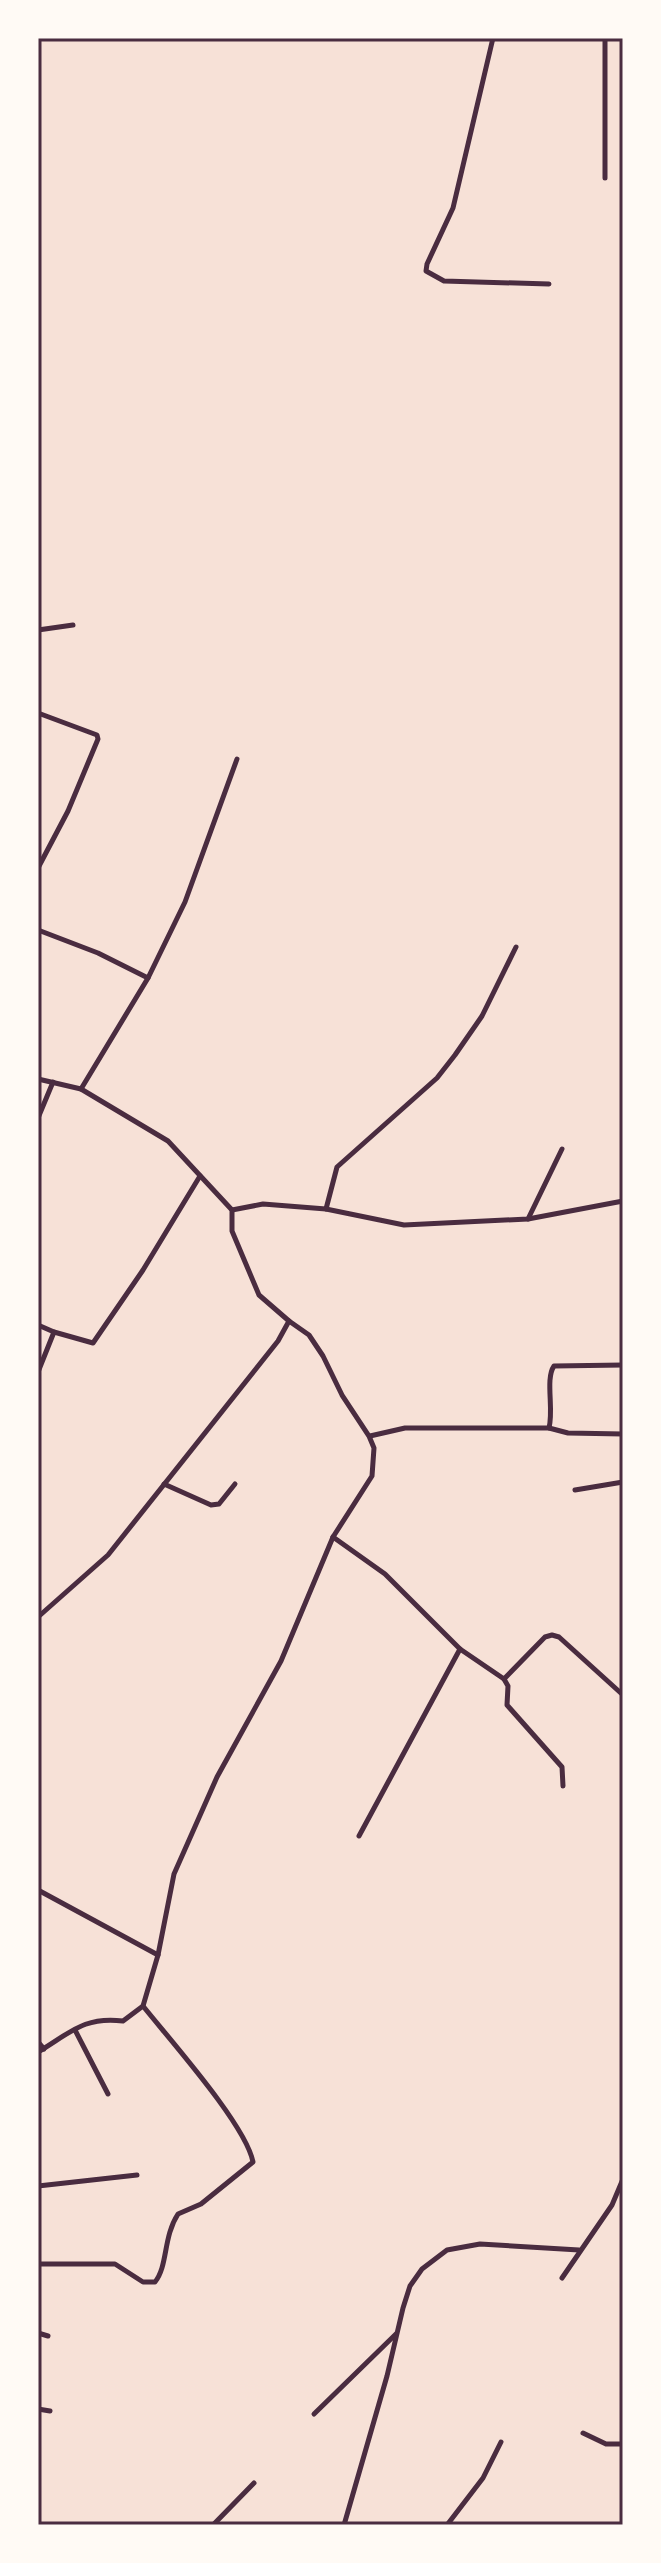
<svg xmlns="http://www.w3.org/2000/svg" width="661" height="2563" font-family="'Zilla Slab',serif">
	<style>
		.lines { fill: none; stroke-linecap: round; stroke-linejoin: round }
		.minor { stroke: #4a2c40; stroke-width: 5 }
		.neatline { fill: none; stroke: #4a2c40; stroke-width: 3 }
	</style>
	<rect width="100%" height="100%" fill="#f7e1d7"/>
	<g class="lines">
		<g class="minor">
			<path d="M493,38L453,208L427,264L426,271L444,281L549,284"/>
			<path d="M605,178V38"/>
			<path d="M38,630L73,625"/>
			<path d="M38,713L97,735L98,739L68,811L38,868"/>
			<path d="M38,930L98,953L148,978"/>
			<path d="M38,1079L81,1089L168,1141L232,1210V1231L259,1295L289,1321L278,1341L108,1555L38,1617"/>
			<path d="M81,1089L148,978L185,902L237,759"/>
			<path d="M38,1118L53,1082"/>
			<path d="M326,1209L337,1167L437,1078L455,1055L482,1016L516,947"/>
			<path d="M232,1210L263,1204L326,1209L404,1225L528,1219L623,1201"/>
			<path d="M528,1219L562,1149"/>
			<path d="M38,1325L54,1332L93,1343L143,1270L200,1176"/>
			<path d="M38,1372L54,1332"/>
			<path d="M549,1428C554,1409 545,1379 554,1366L623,1365"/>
			<path d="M370,1436L405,1428H549L568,1433L623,1434"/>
			<path d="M164,1484L211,1505L219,1504L235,1484"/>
			<path d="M575,1490L623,1482"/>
			<path d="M333,1537L385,1574L460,1649L504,1679L545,1637L552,1635L559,1637L623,1695"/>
			<path d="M504,1679L508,1686L507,1705L562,1767L563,1786"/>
			<path d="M359,1836L460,1649"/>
			<path d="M38,1890L158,1955"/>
			<path d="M75,2030L108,2094"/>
			<path d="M38,2042L44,2049"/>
			<path d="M38,2052C70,2033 84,2016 123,2021L143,2006L158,1955L174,1874L217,1777L281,1661L333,1537L372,1476L374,1448L369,1436L342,1395L323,1356L309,1335L289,1321"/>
			<path d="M38,2186L137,2175"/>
			<path d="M38,2264H115L143,2282H155C168,2266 163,2237 178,2214L201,2204L253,2162C246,2125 170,2040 143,2006"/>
			<path d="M562,2278L612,2205L623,2179"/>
			<path d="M38,2333L48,2336"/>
			<path d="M38,2409L50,2411"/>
			<path d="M314,2414L396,2334"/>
			<path d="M583,2433L606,2444H623"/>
			<path d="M213,2525L254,2483"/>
			<path d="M344,2525L387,2376L403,2308L410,2286L422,2269L447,2250L480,2244L579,2250"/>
			<path d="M447,2525L483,2478L501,2442"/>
		</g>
	</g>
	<rect width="661" height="2563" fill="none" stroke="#fffaf5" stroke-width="80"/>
	<rect x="40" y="40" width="581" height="2483" class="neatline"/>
</svg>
